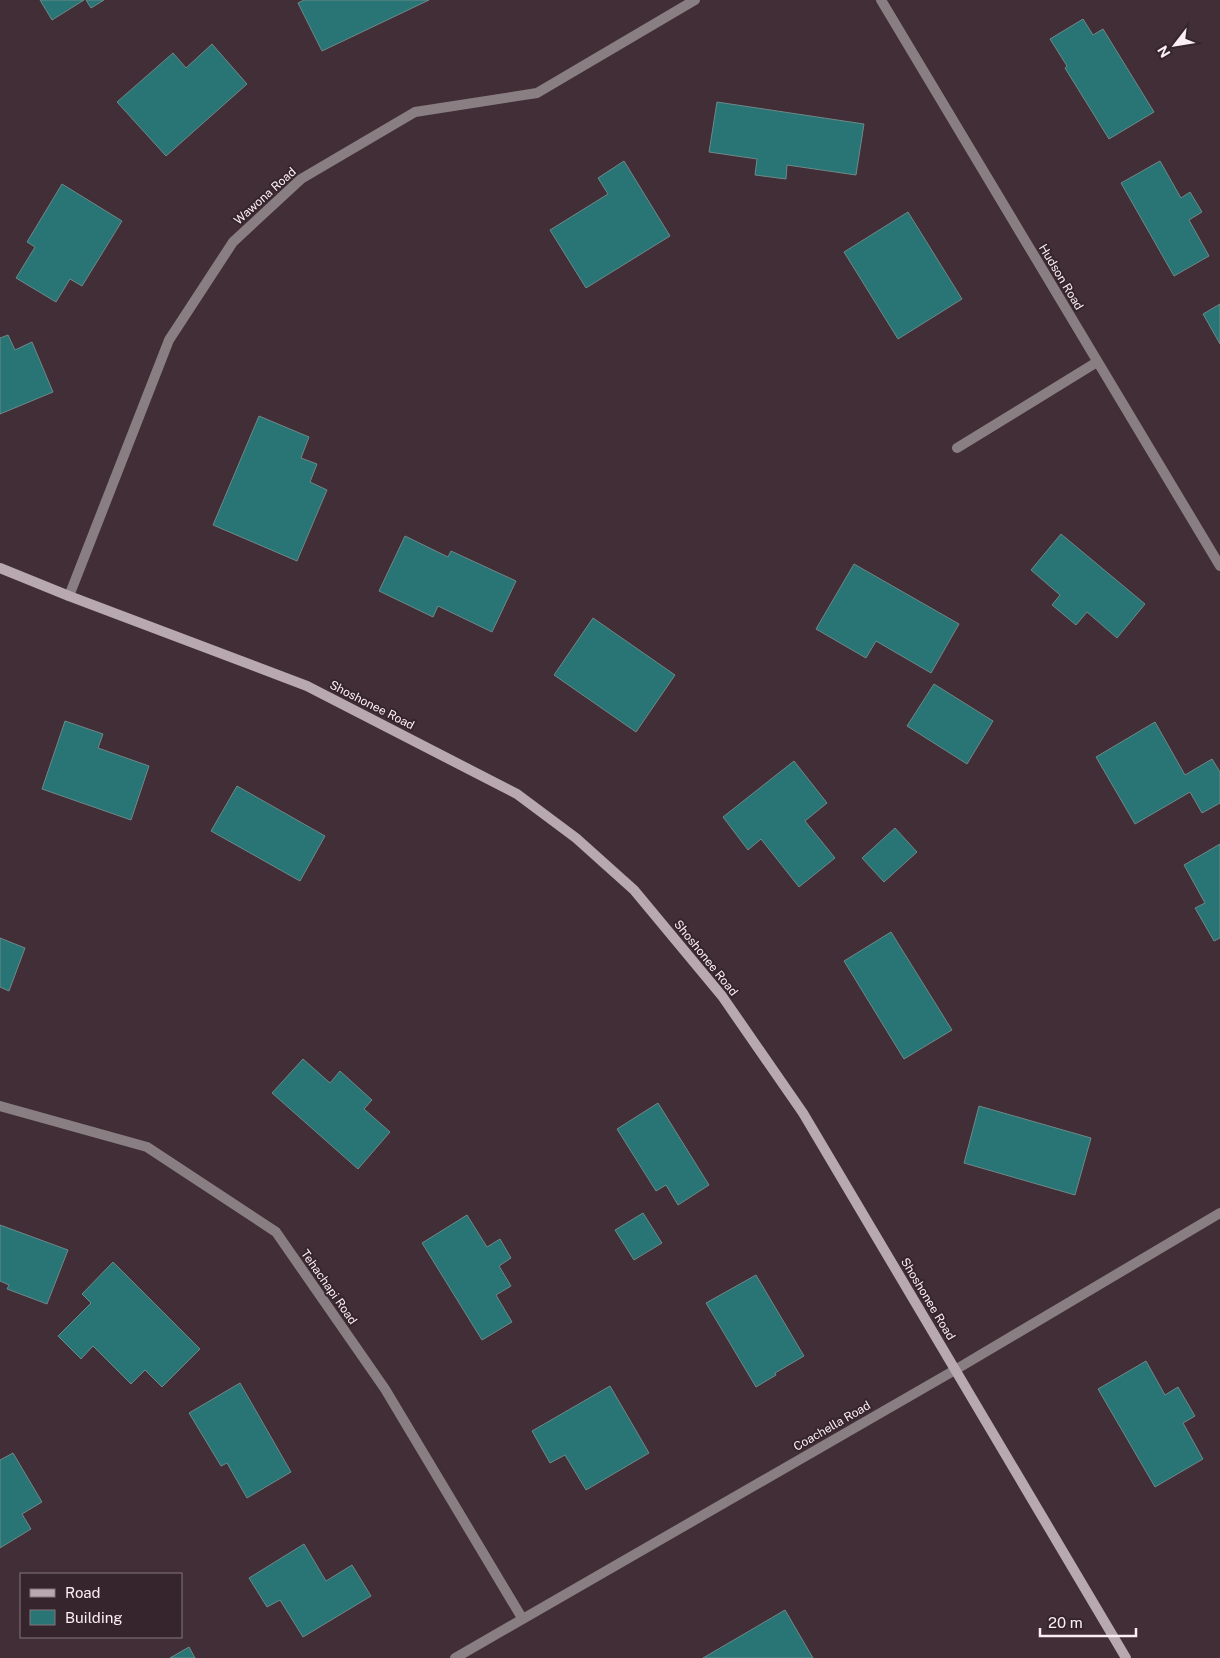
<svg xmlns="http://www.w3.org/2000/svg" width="1220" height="1658" font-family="'Public Sans',sans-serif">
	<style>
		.building { fill: #297475; stroke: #6e8989 }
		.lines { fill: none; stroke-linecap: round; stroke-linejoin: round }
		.street { stroke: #897f83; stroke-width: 10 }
		.secondary { stroke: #b8a8af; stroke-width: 10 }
		.labels { text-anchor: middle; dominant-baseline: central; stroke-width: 4; stroke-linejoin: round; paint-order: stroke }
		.street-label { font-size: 12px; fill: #fbeff4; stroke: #36252d }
	</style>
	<rect width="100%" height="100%" fill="#412e37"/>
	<g class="building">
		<path d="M40,0H84L52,20Z"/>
		<path d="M86,0H104L91,8Z"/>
		<path d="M304,0H429L322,51L298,3Z"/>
		<path d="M1083,19L1093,35L1103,29L1154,112L1109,139L1065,68L1067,66L1050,39Z"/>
		<path d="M212,44L247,84L166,156L117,102L173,53L186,68Z"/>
		<path d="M717,102L864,124L856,175L787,165L786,179L755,175L757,159L709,152Z"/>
		<path d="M624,161L670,236L586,288L550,230L608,194L598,178Z"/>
		<path d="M1160,161L1181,198L1190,192L1202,212L1189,220L1209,256L1174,276L1121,183Z"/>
		<path d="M62,184L122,221L82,286L70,279L56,302L16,278L35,247L27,242Z"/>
		<path d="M908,212L962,299L898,339L844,252Z"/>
		<path d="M1220,304V344L1203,314Z"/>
		<path d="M8,335L15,350L32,342L53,392L0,414V338Z"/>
		<path d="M259,416L309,437L301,458L317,464L310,482L327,490L297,561L213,525Z"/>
		<path d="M1061,534L1145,604L1117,638L1087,612L1076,625L1052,605L1060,595L1031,570Z"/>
		<path d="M405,536L448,557L451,551L516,581L492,632L438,606L433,617L379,591Z"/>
		<path d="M854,564L959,624L931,673L876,641L866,658L816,629Z"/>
		<path d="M593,618L675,675L636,732L554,675Z"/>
		<path d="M934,684L993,721L967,764L907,726Z"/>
		<path d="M65,721L103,734L98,748L149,766L131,820L42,789Z"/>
		<path d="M1155,722L1185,775L1212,759L1220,772V803L1202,813L1190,792L1135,824L1096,757Z"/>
		<path d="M794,761L827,803L805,821L835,858L799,887L761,839L748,850L723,817Z"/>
		<path d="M237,786L325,836L300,881L211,831Z"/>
		<path d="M895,828L917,852L884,882L862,858Z"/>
		<path d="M1220,844V938L1214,941L1195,908L1205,903L1184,865Z"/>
		<path d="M891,932L952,1030L904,1059L844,961Z"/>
		<path d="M0,938L25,948L9,991L0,987Z"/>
		<path d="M303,1059L330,1083L340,1071L372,1100L364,1109L390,1132L358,1169L272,1093Z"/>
		<path d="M658,1103L709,1185L678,1205L666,1185L656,1191L617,1129Z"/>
		<path d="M979,1106L1091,1138L1075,1195L964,1163Z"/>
		<path d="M643,1213L662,1243L634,1260L615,1230Z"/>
		<path d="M467,1215L487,1247L500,1239L511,1258L499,1266L511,1286L496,1295L512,1322L482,1340L422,1243Z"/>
		<path d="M0,1225L68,1250L47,1304L7,1289L9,1285L0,1281Z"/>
		<path d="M113,1262L200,1349L162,1387L145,1370L131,1384L93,1346L81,1359L58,1336L91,1303L82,1294Z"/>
		<path d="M756,1275L804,1356L775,1373L776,1375L756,1387L706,1303Z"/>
		<path d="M1146,1361L1165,1395L1178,1387L1195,1416L1183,1423L1203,1459L1155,1487L1098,1389Z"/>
		<path d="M240,1383L291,1472L247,1498L227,1463L221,1466L189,1413Z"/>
		<path d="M610,1386L649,1453L586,1490L565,1455L550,1463L532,1431Z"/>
		<path d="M13,1453L42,1502L22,1514L31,1529L0,1548V1460Z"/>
		<path d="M304,1544L326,1581L352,1565L371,1596L303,1637L280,1600L267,1607L249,1578Z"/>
		<path d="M785,1610L813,1658H703Z"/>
		<path d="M189,1647L195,1658H170Z"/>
	</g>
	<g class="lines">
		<g class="street">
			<path d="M881,0L1220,566"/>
			<path d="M957,448L1097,362"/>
			<path d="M69,596L169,340L233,242L301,179L415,112L537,93L695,0"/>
			<path d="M0,1106L147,1147L276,1232L385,1389L522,1618"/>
			<path d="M455,1658L955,1370L1220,1213"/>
		</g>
		<path class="secondary" d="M0,568L69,596L307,686L517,794L576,838L634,890L722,996L803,1113L1126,1658"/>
	</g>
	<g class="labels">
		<g class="street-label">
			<text transform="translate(265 196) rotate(-42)">Wawona Road</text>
			<text transform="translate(1061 277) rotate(59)">Hudson Road</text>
			<text transform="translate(372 705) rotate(27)">Shoshonee Road</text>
			<text transform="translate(706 958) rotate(51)">Shoshonee Road</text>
			<text transform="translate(329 1287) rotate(55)">Tehachapi Road</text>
			<text transform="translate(928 1299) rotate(59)">Shoshonee Road</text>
			<text transform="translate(832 1426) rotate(-30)">Coachella Road</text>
		</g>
	</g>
	<rect x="20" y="1573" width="162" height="65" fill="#36252d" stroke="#85767d"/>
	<rect x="30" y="1589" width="25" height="8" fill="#b8a8af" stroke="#85767d"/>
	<text x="65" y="1598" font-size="15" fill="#fbeff4">Road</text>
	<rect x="30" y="1610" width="25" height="15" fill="#297475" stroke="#85767d"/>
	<text x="65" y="1623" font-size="15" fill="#fbeff4">Building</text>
	<g transform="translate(1175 45) rotate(239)" stroke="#36252d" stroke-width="4" paint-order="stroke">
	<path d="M0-4L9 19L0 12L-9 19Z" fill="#fbeff4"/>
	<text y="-8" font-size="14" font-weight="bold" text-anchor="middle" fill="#fbeff4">N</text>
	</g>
	<path d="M1040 1628v8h96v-8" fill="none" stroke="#fbeff4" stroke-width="2.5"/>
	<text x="1048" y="1628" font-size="15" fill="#fbeff4" stroke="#36252d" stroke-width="4" paint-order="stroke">20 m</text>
</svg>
